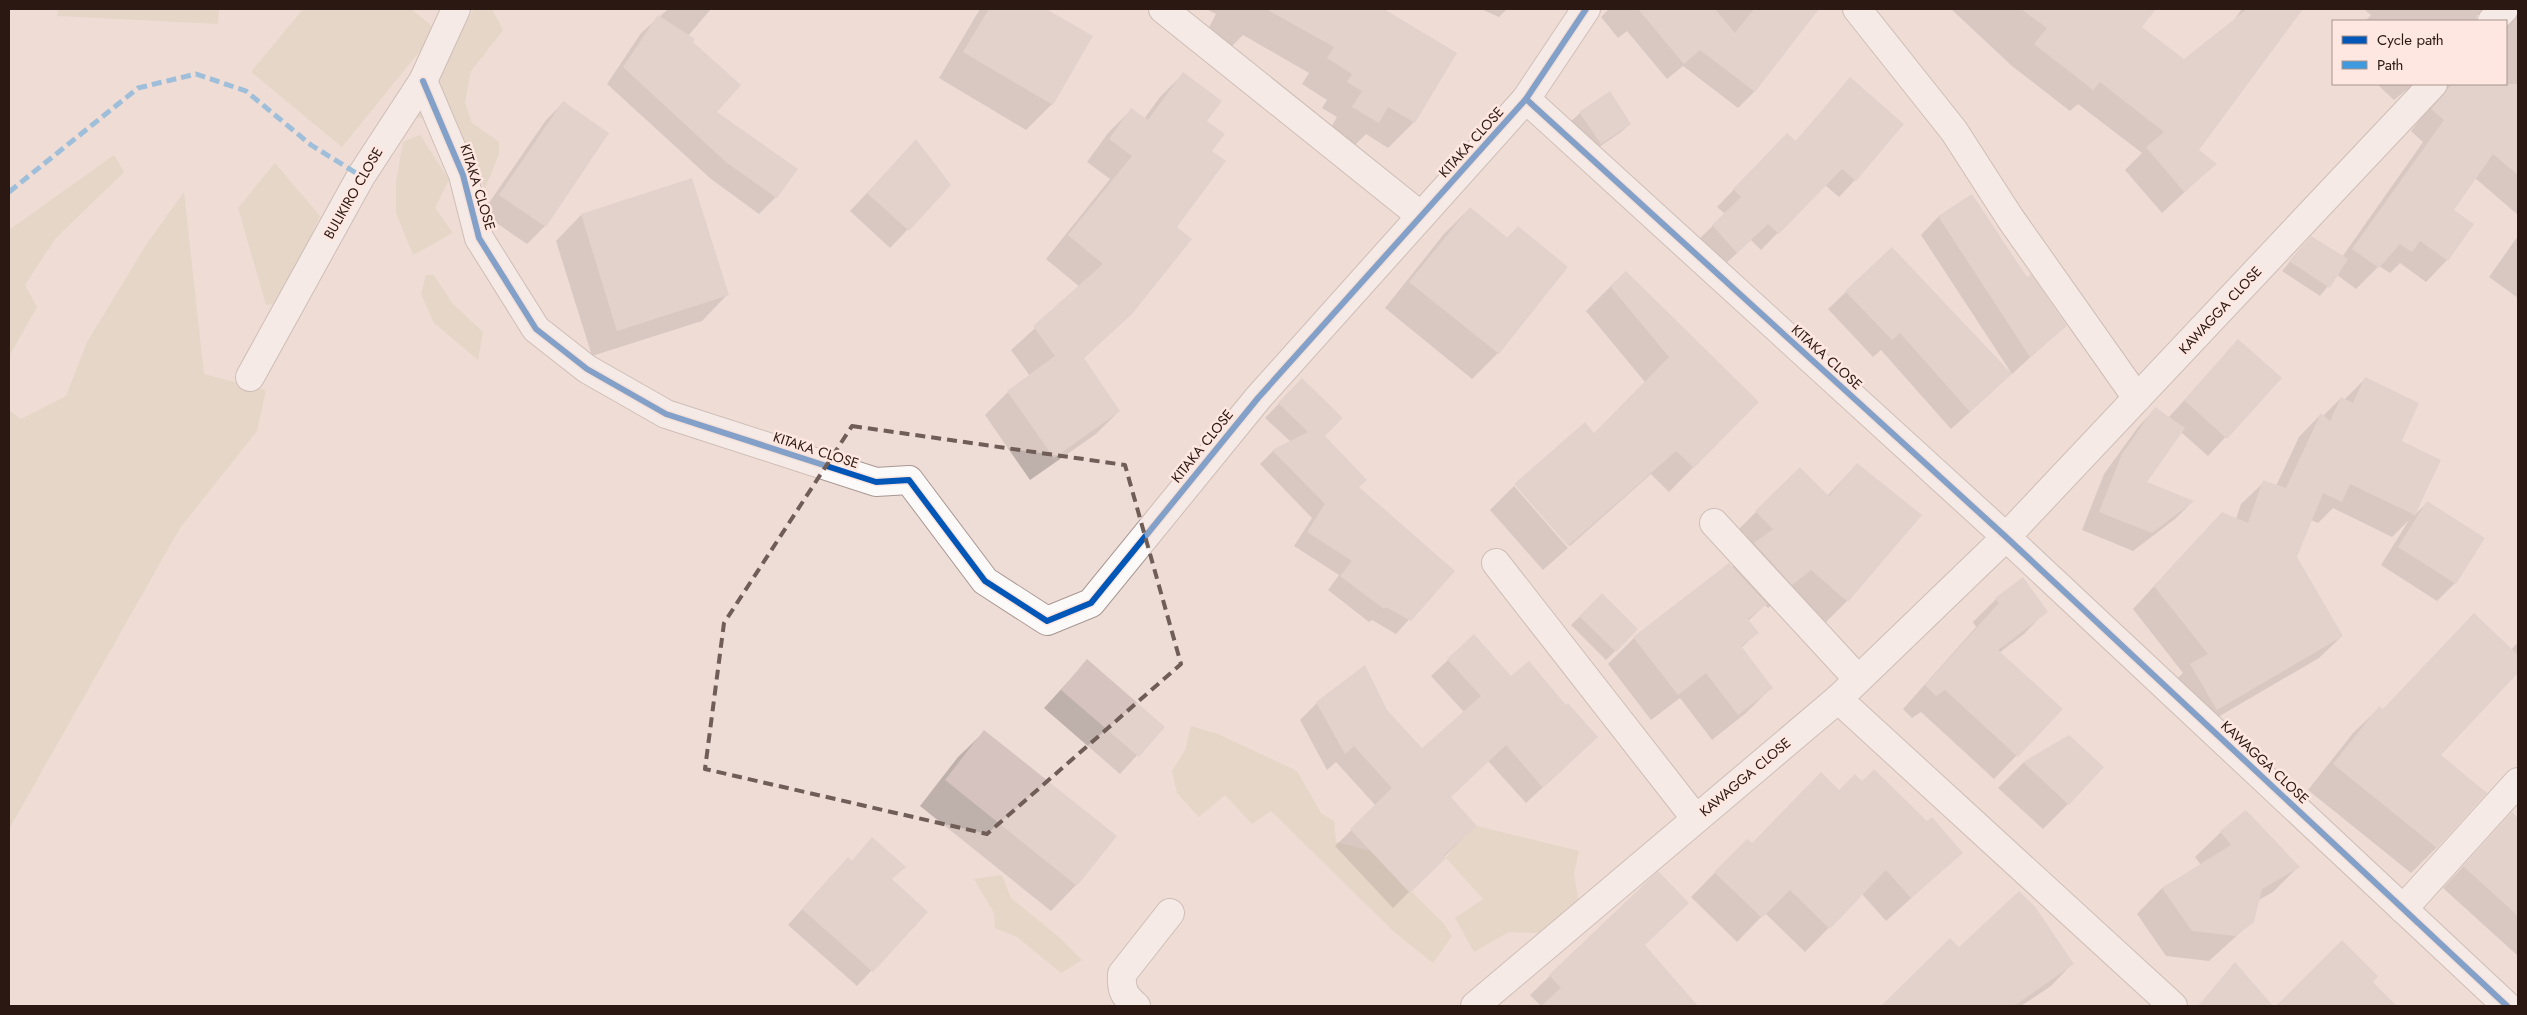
<svg xmlns="http://www.w3.org/2000/svg" width="2527" height="1015" font-family="Jost,sans-serif">
	<style>
		.green { fill: #dbceb6 }
		.shadow { fill: #0003 }
		.building { fill: #d6c3c0 }
		.lines { fill: none; stroke-linecap: round; stroke-linejoin: round }
		.street-casing { stroke: #a89792; stroke-width: 30 }
		.street { stroke: #fcfaf9; stroke-width: 28 }
		.quiet { stroke: #3d9ade; stroke-width: 5; stroke-dasharray: 10 5; stroke-linecap: butt }
		.cycleway-casing { stroke: #fde7e0; stroke-width: 9 }
		.cycleway { stroke: #0057b8; stroke-width: 6 }
		.marked { fill: none; stroke: #705d57; stroke-width: 4; stroke-dasharray: 10 6; stroke-linejoin: round }
		.labels { text-anchor: middle; dominant-baseline: central; stroke-width: 5; stroke-linejoin: round; paint-order: stroke }
		.street-label { font-size: 14px; fill: #2c1812; stroke: #fde7e0 }
	</style>
	<rect width="100%" height="100%" fill="#eedcd6"/>
	<g class="green">
		<path d="M58,9H219L218,24L57,16Z"/>
		<path d="M303,9H411L437,30L342,147L251,72Z"/>
		<path d="M474,9H492L503,30L471,71L465,102L472,123L499,142V154L485,189L450,120L411,117Z"/>
		<path d="M420,135L449,180L435,208L453,233L413,255L396,213V182L403,142Z"/>
		<path d="M114,155L124,172L55,239L25,285L37,307L9,356V230Z"/>
		<path d="M275,163L320,216L281,303L266,305L238,208Z"/>
		<path d="M184,192L204,374L266,390L257,431L180,528L9,829V410L21,419L66,396L87,342L146,245Z"/>
		<path d="M426,275H434L452,303L483,332L478,360L434,323L421,294Z"/>
		<path d="M1191,726L1218,734L1297,771L1321,813L1334,821L1336,842L1371,851L1444,924L1452,936L1433,963L1393,931L1271,811L1252,824L1225,795L1199,817L1177,793L1172,771L1185,750Z"/>
		<path d="M1477,826L1579,851L1574,874L1581,916L1560,934L1509,932L1474,952L1455,918L1483,899L1446,858L1455,845Z"/>
		<path d="M1002,875L1011,898L1060,938L1082,960L1061,973L1017,937L995,928L994,913L974,879Z"/>
	</g>
	<g class="shadow">
		<path d="M668,9H711L688,36L715,112L776,197L759,214L711,179L607,84L641,33Z"/>
		<path d="M980,9H1043L1091,36L1052,104L1026,130L939,78Z"/>
		<path d="M1206,9H1352L1369,20L1382,9L1455,54L1414,122L1388,148L1366,134L1352,148L1328,133L1337,117L1322,108L1327,100L1302,84L1309,73L1243,35L1231,47L1206,33L1216,14Z"/>
		<path d="M1481,9H1507L1499,17Z"/>
		<path d="M1609,9H1818L1754,92L1738,108L1683,66L1667,79L1627,31L1618,38L1601,17Z"/>
		<path d="M1951,9H2140L2149,16L2140,28L2184,60L2231,24L2242,9H2301L2198,150L2215,164L2162,213L2125,170L2142,153L2078,104L2070,111L2012,66Z"/>
		<path d="M2364,9H2518V215L2475,178L2452,210L2472,225L2447,260L2426,282L2400,263L2390,273L2379,266L2356,289L2337,275L2320,296L2282,271L2303,246L2342,257L2423,142L2411,131L2427,110L2415,90H2406L2394,100L2377,84H2506V21L2486,15H2477L2476,21H2365L2371,15Z"/>
		<path d="M1183,74L1206,121L1211,151L1131,313L1083,359L1119,411L1096,434L1030,480L985,415L1008,392L1030,376L1011,350L1080,287L1046,259L1110,179L1087,162L1108,133L1131,110L1144,119L1160,97Z"/>
		<path d="M1850,79L1855,180L1839,197L1825,185L1761,250L1751,240L1720,269L1696,242L1725,214L1717,207L1771,151L1795,142Z"/>
		<path d="M563,103L545,226L527,244L482,213L546,120Z"/>
		<path d="M1580,113L1630,124L1621,132L1592,152L1571,121Z"/>
		<path d="M916,141L950,185L890,248L850,211Z"/>
		<path d="M1971,195L2027,278L2065,326L2012,374L1921,235L1938,217Z"/>
		<path d="M1470,208L1507,238L1518,227L1567,267L1498,353L1472,379L1385,308L1444,234Z"/>
		<path d="M581,215L727,295L702,321L592,356L556,241Z"/>
		<path d="M2518,236V298L2489,277Z"/>
		<path d="M1611,286L1758,402L1669,492L1651,474L1570,546L1516,485L1594,435L1645,382L1586,311Z"/>
		<path d="M1846,292L1992,392L1951,429L1881,350L1873,357L1828,309Z"/>
		<path d="M2238,341L2280,378L2208,456L2181,432L2145,483L2192,502L2175,519L2133,551L2082,530L2104,474L2138,427L2155,409L2168,418Z"/>
		<path d="M2365,379L2400,441L2440,460L2413,516L2427,503L2455,583L2437,601L2381,565L2409,520L2392,537L2333,508L2318,523L2311,520L2296,557L2342,636L2319,658L2194,731L2168,687L2183,673L2133,609L2200,536L2236,519L2241,504L2264,482L2276,486L2299,437L2321,414L2323,416L2341,398L2344,400Z"/>
		<path d="M1302,380L1323,436L1358,487L1453,571L1396,634L1372,620L1369,622L1328,590L1339,575L1294,546L1312,518L1260,464L1273,451L1291,442L1265,418Z"/>
		<path d="M1857,464L1847,601L1823,625L1786,594L1768,608L1765,605L1748,621L1757,633L1741,648L1771,688L1746,713L1712,740L1680,698L1651,720L1608,664L1634,638L1729,564L1732,567L1748,551L1732,536L1756,512L1827,496Z"/>
		<path d="M1514,486L1568,548L1543,570L1490,510Z"/>
		<path d="M2023,579L2046,611L2024,634L1999,653L2061,709L1994,779L1921,712L1912,718L1903,709L1976,627L1973,622L1996,599Z"/>
		<path d="M1602,595L1636,630L1606,660L1571,625Z"/>
		<path d="M2518,642V671L2439,756L2437,847L2411,873L2308,790L2353,733L2379,708L2383,710L2511,650Z"/>
		<path d="M1448,660L1580,753L1526,803L1488,761L1450,797L1475,826L1393,908L1335,846L1376,806L1336,762L1327,770L1300,720L1317,703L1386,711L1422,750L1464,712L1431,676Z"/>
		<path d="M1087,661L1163,727L1120,774L1044,708Z"/>
		<path d="M984,732L1076,885L1051,911L920,806L958,757Z"/>
		<path d="M2069,736L2068,804L2043,829L1998,788L2023,763Z"/>
		<path d="M1862,783L1927,823L1961,853L1886,921L1862,894L1805,952L1765,913L1737,942L1691,897L1747,840L1751,845L1839,792Z"/>
		<path d="M2512,814L2518,819V956L2443,888Z"/>
		<path d="M2221,832L2298,867L2273,892L2257,901L2253,921L2209,961L2166,956L2137,914L2162,888L2201,865L2195,857Z"/>
		<path d="M872,839L891,880L926,912L857,986L788,925L833,874L848,859L851,862Z"/>
		<path d="M1658,873L1644,945L1689,998L1681,1006H1541L1530,995Z"/>
		<path d="M1950,939L1959,948L2072,964L2051,986L2021,1006H1884Z"/>
		<path d="M2342,942L2371,982L2392,1004L2390,1006H2278Z"/>
	</g>
	<g class="building">
		<path d="M989,9H1046L1093,36L1053,105L963,52Z"/>
		<path d="M1266,9H1384L1457,53L1415,123L1388,107L1379,123L1352,107L1362,91L1347,82L1352,74L1327,58L1334,47Z"/>
		<path d="M1638,9H1715L1735,33L1754,9H1819L1755,92L1700,50L1684,64Z"/>
		<path d="M2021,9H2156L2142,27L2184,59L2247,9H2303L2199,150L2217,164L2184,192L2146,147L2164,132L2100,82L2093,90L2034,44L2047,28Z"/>
		<path d="M658,15L695,39L693,42L741,85L717,112L798,169L777,198L727,163L623,67Z"/>
		<path d="M1183,72L1222,101L1207,121L1225,134L1212,151L1226,161L1177,227L1192,239L1132,314L1084,358L1120,411L1054,458L1007,391L1055,356L1033,326L1103,264L1068,235L1132,156L1109,139L1131,108L1148,120Z"/>
		<path d="M1850,77L1904,124L1856,181L1842,169L1779,234L1768,224L1737,253L1712,225L1741,197L1733,189L1787,133L1796,141Z"/>
		<path d="M2452,84H2518V175L2493,154L2454,210L2474,224L2448,261L2420,241L2412,252L2400,244L2379,268L2352,249L2444,120L2431,109Z"/>
		<path d="M1610,91L1631,124L1601,144L1579,112Z"/>
		<path d="M563,101L609,133L546,227L499,195Z"/>
		<path d="M916,139L951,185L909,231L867,193Z"/>
		<path d="M692,178L729,295L617,331L581,214Z"/>
		<path d="M1972,194L2027,277L2031,274L2067,326L2030,357L1938,216Z"/>
		<path d="M1470,207L1508,238L1518,226L1568,267L1499,354L1409,282Z"/>
		<path d="M2311,236L2348,259L2330,288L2289,261Z"/>
		<path d="M1892,247L2012,374L1970,412L1900,333L1892,340L1845,291Z"/>
		<path d="M1626,271L1759,402L1694,468L1676,451L1568,546L1514,484L1585,422L1594,433L1669,357L1610,286Z"/>
		<path d="M2238,339L2282,378L2227,439L2184,400Z"/>
		<path d="M2365,377L2419,403L2402,441L2441,460L2415,515L2350,484L2342,502L2323,493L2297,557L2343,636L2217,710L2190,664L2208,654L2154,586L2222,512L2248,523L2263,480L2286,488L2321,413L2330,421L2341,397L2353,403Z"/>
		<path d="M1302,378L1343,418L1325,436L1367,480L1359,487L1455,571L1411,621L1386,607L1384,609L1340,576L1352,561L1307,532L1325,504L1272,450L1308,432L1278,403Z"/>
		<path d="M2155,407L2185,428L2147,482L2194,501L2152,533L2099,512L2122,454Z"/>
		<path d="M1857,463L1922,515L1848,602L1811,570L1792,585L1754,543L1773,529L1755,511L1800,467L1829,496Z"/>
		<path d="M2427,501L2485,538L2456,584L2398,547Z"/>
		<path d="M1729,563L1767,604L1748,619L1759,633L1741,646L1773,688L1738,715L1706,673L1678,695L1633,637Z"/>
		<path d="M2023,577L2048,612L1998,650L2063,709L2018,757L1945,690L1936,696L1925,685L1999,603L1995,598Z"/>
		<path d="M1602,593L1638,629L1616,652L1579,616Z"/>
		<path d="M2474,613L2518,655V673L2441,755L2487,793L2437,848L2333,764L2379,706L2383,709Z"/>
		<path d="M1474,634L1511,676L1529,661L1566,705L1568,703L1598,737L1543,788L1506,745L1451,797L1477,826L1444,855L1446,858L1410,893L1350,829L1392,788L1354,746L1345,754L1316,702L1365,665L1387,710L1422,748L1481,696L1447,659Z"/>
		<path d="M1087,659L1165,727L1139,757L1061,690Z"/>
		<path d="M984,730L1117,836L1077,886L945,780Z"/>
		<path d="M2069,735L2104,767L2069,805L2023,762Z"/>
		<path d="M1874,769L1927,821L1932,817L1963,853L1911,898L1886,870L1830,929L1790,890L1762,918L1714,872L1747,839L1752,843L1821,772L1839,790L1855,774L1862,781Z"/>
		<path d="M2246,810L2300,867L2262,889L2254,922L2236,936L2192,931L2162,888L2231,845L2220,831Z"/>
		<path d="M2512,812L2518,818V916L2463,866Z"/>
		<path d="M872,837L906,867L892,879L928,912L873,972L802,909L848,857L852,861Z"/>
		<path d="M1658,871L1689,903L1645,945L1698,1006H1541L1561,988L1549,975Z"/>
		<path d="M2019,891L2036,908L2074,964L2014,1006H1881L1950,938L1959,947Z"/>
		<path d="M2342,940L2378,976L2373,982L2397,1006H2276Z"/>
		<path d="M2235,962L2273,1006H2198Z"/>
	</g>
	<g class="lines">
		<defs>
			<g id="street">
				<path d="M1163,9L1421,216"/>
				<path d="M1857,9L1954,131L2010,218L2137,398"/>
				<path d="M2492,21L2504,9"/>
				<path d="M423,81L463,175L479,238L536,329L587,369L666,414L876,482L909,480L985,581L1047,621L1091,603L1258,398L1526,99L1586,9"/>
				<path d="M1526,99L2006,537L2507,1006"/>
				<path d="M250,377L361,176L423,81L456,9"/>
				<path d="M1714,523L1857,678"/>
				<path d="M1496,563L1696,819"/>
				<path d="M1838,699L2173,1006"/>
				<path d="M2403,909L2518,782"/>
				<path d="M1136,1006C1124,996 1121,990 1122,974L1170,913"/>
				<path d="M1475,1006L1838,699L2006,537L2433,84"/>
			</g>
		</defs>
		<use href="#street" class="street-casing"/>
		<use href="#street" class="street"/>
		<path class="quiet" d="M9,192L138,88L196,74L246,91L311,145L361,176"/>
		<defs>
			<g id="cycleway">
				<path d="M423,81L463,175L479,238L536,329L587,369L666,414L876,482L909,480L985,581L1047,621L1091,603L1258,398L1526,99L1586,9"/>
				<path d="M1526,99L2006,537L2507,1006"/>
			</g>
		</defs>
		<use href="#cycleway" class="cycleway-casing"/>
		<use href="#cycleway" class="cycleway"/>
	</g>
	<path d="M0 0H2527V1015H0ZM852,426L1125,465L1181,664L987,834L705,769L724,623Z" fill="#eedcd6" fill-opacity=".55" fill-rule="evenodd"/>
	<path class="marked" d="M852,426L1125,465L1181,664L987,834L705,769L724,623Z"/>
	<g class="labels">
		<g class="street-label">
			<text transform="translate(1471 142) rotate(-48)">KITAKA CLOSE</text>
			<text transform="translate(478 187) rotate(73)">KITAKA CLOSE</text>
			<text transform="translate(353 193) rotate(-60)">BULIKIRO CLOSE</text>
			<text transform="translate(2220 310) rotate(-47)">KAWAGGA CLOSE</text>
			<text transform="translate(1827 357) rotate(42)">KITAKA CLOSE</text>
			<text transform="translate(1202 446) rotate(-51)">KITAKA CLOSE</text>
			<text transform="translate(816 450) rotate(18)">KITAKA CLOSE</text>
			<text transform="translate(2265 762) rotate(43)">KAWAGGA CLOSE</text>
			<text transform="translate(1745 777) rotate(-40)">KAWAGGA CLOSE</text>
		</g>
	</g>
	<rect width="2527" height="1015" fill="none" stroke="#2c1812" stroke-width="20"/>
	<rect x="2332" y="20" width="175" height="65" fill="#fde7e0" stroke="#a9948e"/>
	<rect x="2342" y="36" width="25" height="8" fill="#0057b8" stroke="#a9948e"/>
	<text x="2377" y="45" font-size="15" fill="#2c1812">Cycle path</text>
	<rect x="2342" y="61" width="25" height="8" fill="#3d9ade" stroke="#a9948e"/>
	<text x="2377" y="70" font-size="15" fill="#2c1812">Path</text>
</svg>
